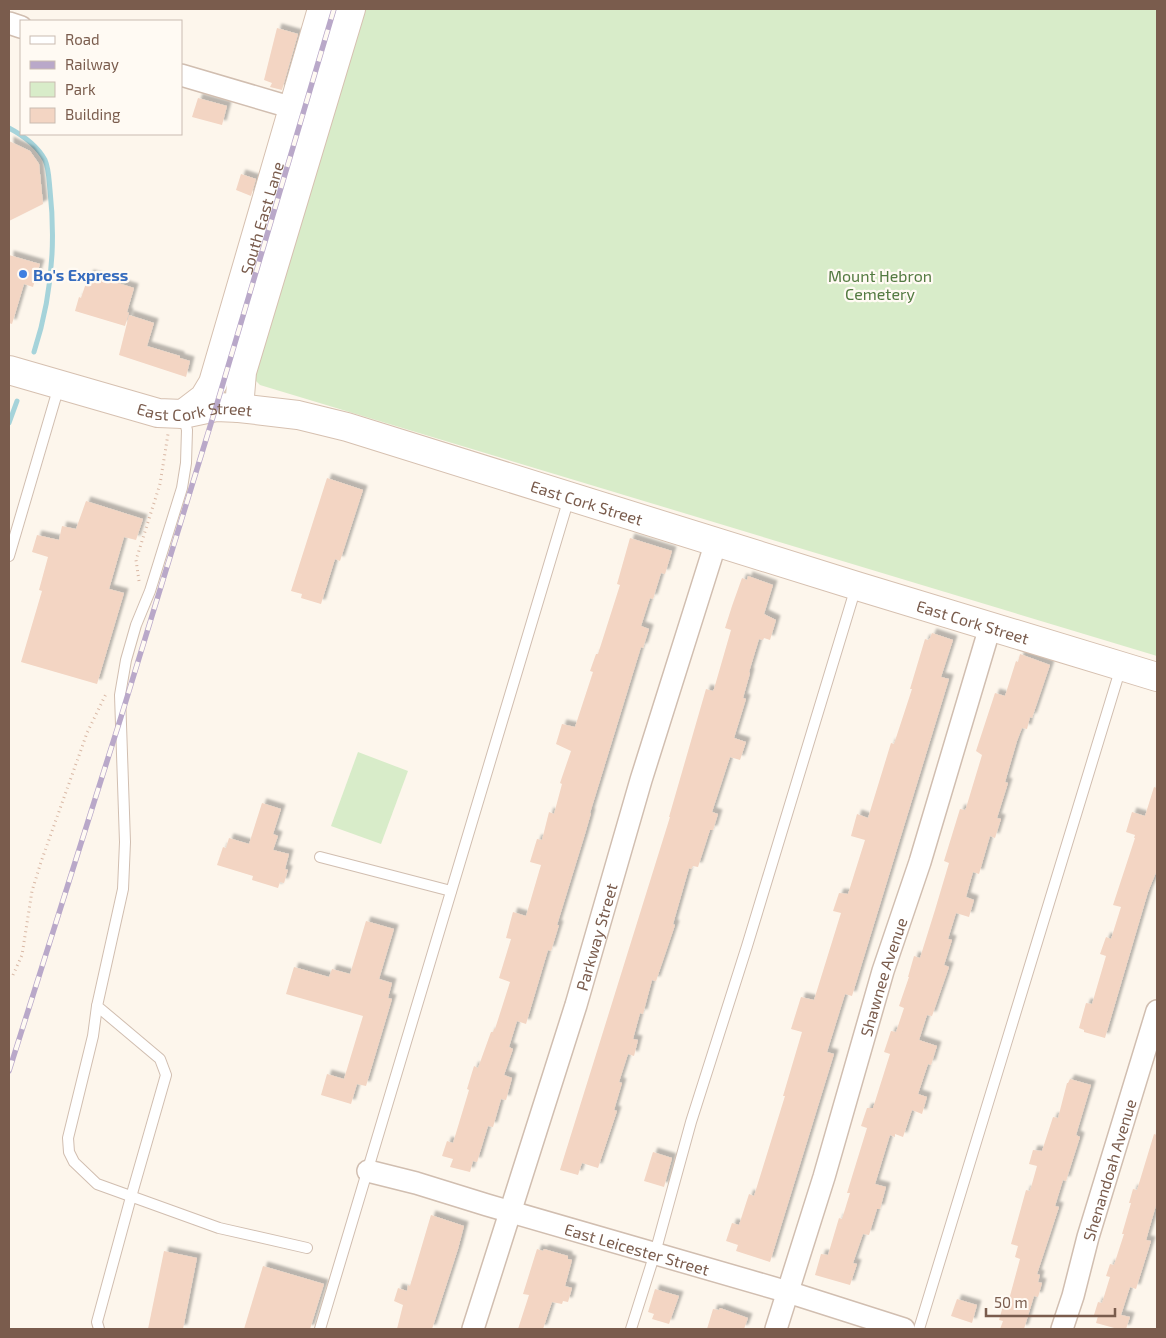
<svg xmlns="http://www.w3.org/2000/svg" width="1166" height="1338" font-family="'Exo 2',sans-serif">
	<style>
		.green { fill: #d8ecc9 }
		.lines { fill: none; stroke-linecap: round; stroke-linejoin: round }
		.stream { stroke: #a5d3da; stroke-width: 5 }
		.building { fill: #f3d5c3; filter: url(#shadow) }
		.lane-casing { stroke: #d1beb0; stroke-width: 12 }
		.street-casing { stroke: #d1beb0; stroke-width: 24 }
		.secondary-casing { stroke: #d6c0b0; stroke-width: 30 }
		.path { stroke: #d9b8a5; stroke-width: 3; stroke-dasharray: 1 4; stroke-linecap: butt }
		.lane { stroke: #fff; stroke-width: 10 }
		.street { stroke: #fff; stroke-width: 21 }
		.secondary { stroke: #fff; stroke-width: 28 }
		.rail-casing { stroke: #b9a8c9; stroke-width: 5.5 }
		.rail { stroke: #fffaf3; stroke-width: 4; stroke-dasharray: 11; stroke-linecap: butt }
		.shop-dot { fill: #3f7fe0; stroke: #fffaf3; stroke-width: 2 }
		.labels { text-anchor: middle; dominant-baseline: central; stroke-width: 4.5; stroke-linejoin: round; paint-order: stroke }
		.street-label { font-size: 16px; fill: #7a5c4d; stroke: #fffaf3 }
		.shop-label { font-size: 16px; font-weight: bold; fill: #366cbe; stroke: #fffaf3; text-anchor: start }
		.park-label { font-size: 16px; fill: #537a41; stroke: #fffaf3 }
	</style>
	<defs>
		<filter id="shadow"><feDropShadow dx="4.5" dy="-4.5" stdDeviation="1" flood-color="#0004"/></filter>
	</defs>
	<rect width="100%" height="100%" fill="#fdf6ec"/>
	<g class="green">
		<path d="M362,9H1157V656L260,385L254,379V368Z"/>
		<path d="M358,752L408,771L381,844L331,826Z"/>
	</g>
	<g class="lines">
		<g class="stream">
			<path d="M9,128C24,136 37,145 45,160C49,169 49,181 50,190C56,245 51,300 34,352"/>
			<path d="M9,423L17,401"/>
		</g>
	</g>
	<g class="building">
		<path d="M277,28L298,34L282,90L270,87L272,83L264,80Z"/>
		<path d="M198,98L227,106L222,125L192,117Z"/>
		<path d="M9,141L30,151L39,164L43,204L9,221Z"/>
		<path d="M241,174L256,179L251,196L236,190Z"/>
		<path d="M9,255L40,264L33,287L24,284L12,324L9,323Z"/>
		<path d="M89,274L134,288L127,312L129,313L125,326L75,311L79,297L81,298Z"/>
		<path d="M129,315L154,323L147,346L180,356V358L190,361L186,377L119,355Z"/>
		<path d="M327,478L363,490L340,561L335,559L321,604L301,598L302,594L291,591Z"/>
		<path d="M86,501L143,519L136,540L124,537L109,589L124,593L97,684L21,662L42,591L39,590L48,557L32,552L37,535L59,540L62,526L76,529Z"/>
		<path d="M630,538L672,551L665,574L661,573L653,599L650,598L641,626L649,629L643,648L641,647L590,813H591L585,834L557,925H559L551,951L548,950L526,1024L517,1021L509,1047L513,1049L504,1075L512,1078L506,1100L501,1099L493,1127L488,1126L477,1162L473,1161L470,1172L450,1167L453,1159L442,1156L447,1141L453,1143L469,1090L467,1089L474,1066L478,1068L491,1032H493L494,1029H495L510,982L499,978L511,939L506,938L513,912L526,916L541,865L530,862L537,839L542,840L549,812L554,814L562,784L560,783L571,751L556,744L562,724L575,727L593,672L590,671L596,654H598L620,585L617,584Z"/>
		<path d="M748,576L773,585L764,614L776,620L770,640L764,638L763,640L759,639L749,672L750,673L743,698L746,699L734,738L746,742L740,760L730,757L712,812L718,814L713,830H710L698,867L693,866L691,869L689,868L673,924L675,925L656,981L652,980L643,1014L640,1013L633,1039L638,1040L634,1056L628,1054L619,1082L622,1083L614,1110L617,1111L598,1168L582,1163L578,1175L560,1170L670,817H669L706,689L713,691L714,689L731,630L725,628L732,606L742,578L747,580Z"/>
		<path d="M932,633L953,640L941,677L949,679L852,996L845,994L827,1052L834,1054L770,1262L736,1251L738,1245L726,1241L732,1223L739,1225L749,1194L754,1196L785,1096H783L802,1032L791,1029L801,997L814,1000L841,913L833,911L839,893L848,894L865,840L851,836L857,814L868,818L891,743L894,744L912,689H910L925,639L928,640L930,638Z"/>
		<path d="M1020,654L1050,665L1032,718L1030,717L1027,729L1022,728L1017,741L1005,782L1008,783L997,818L1001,819L995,838L990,836L979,874L973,872L966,897L974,900L969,917L956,913L948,939L952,940L944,965L949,967L932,1016L927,1015L919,1040L937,1046L931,1065L928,1064L918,1094L927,1097L922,1114L912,1110L903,1137L895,1134V1137L890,1135L875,1184L886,1187L880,1209H877L869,1235L863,1234L853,1263L857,1264L850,1285L815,1275L821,1254L828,1255L839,1218L842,1219L850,1193H847L867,1128L861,1126L867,1108H873L890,1054L884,1052L891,1031L896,1032L904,1008L899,1006L909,977H908L914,956L920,958L935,910L949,863L944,861L960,809L965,810L966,808L982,755L976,751L995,693L1005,696L1016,661L1018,662Z"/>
		<path d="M1154,787L1157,788V870L1148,892L1105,1038L1084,1032V1030L1079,1028L1086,1003L1092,1004L1106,956L1100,954L1106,937L1111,939L1121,907L1113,905L1135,838H1134L1135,835L1126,832L1132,812L1145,816Z"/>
		<path d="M262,803L281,809L273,834L278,836L273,850L289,854L285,869L288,870L284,883L280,882L278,888L252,880L253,876L217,865L223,847L226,848L229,838L249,844Z"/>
		<path d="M366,921L394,929L379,979L392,983L388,998L392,999L366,1086L357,1084L351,1104L321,1095L327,1074L344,1079L363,1016L286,994L294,967L329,977L332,969L350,974Z"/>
		<path d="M1070,1079L1091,1085L1076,1135L1080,1137L1066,1181L1063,1180L1055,1206L1059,1207L1037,1274L1040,1275L1038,1282L1042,1283L1038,1297L1034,1296L1024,1329H1000L1003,1321L999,1320L1003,1306L1007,1307L1020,1259L1015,1257L1018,1246L1011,1244L1026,1190L1030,1191L1037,1166L1029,1164L1033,1150L1042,1151L1053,1117L1058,1118L1067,1083H1068Z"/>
		<path d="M1154,1134L1157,1135V1202L1146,1240L1151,1241L1136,1289L1130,1287L1121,1315L1130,1317L1126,1329H1118L1096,1323L1098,1316L1094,1315L1098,1302L1102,1303L1110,1277L1106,1276L1110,1264L1114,1265L1124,1234H1122L1131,1203H1129L1133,1189L1137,1190Z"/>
		<path d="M653,1152L672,1158L664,1187L644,1181Z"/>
		<path d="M431,1215L464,1226L458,1249L432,1329H397L403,1305L394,1301L398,1288L407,1291L408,1285L410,1286Z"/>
		<path d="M537,1249L543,1251L544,1249L568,1256V1259L572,1260L565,1286L572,1288L568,1302L563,1301L562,1304L552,1302L543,1329H518L529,1295L523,1294Z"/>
		<path d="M164,1251L197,1258L183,1329H148Z"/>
		<path d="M263,1266L324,1284L310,1329H244Z"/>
		<path d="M655,1289L679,1296L669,1324L652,1319L654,1314L648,1312Z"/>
		<path d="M957,1299L977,1305L972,1323L951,1316Z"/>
		<path d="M720,1308L748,1318L744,1329H707L713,1309L719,1310Z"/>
	</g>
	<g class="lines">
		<defs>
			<g id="lane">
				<path d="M9,556L59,386"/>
				<path d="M320,857L451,891"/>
				<path d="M97,1006L93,1036L68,1138L69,1152L74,1162L97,1184L219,1228L307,1248"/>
				<path d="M99,1329L97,1322L131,1197L166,1075L160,1059L97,1006L123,889L125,842L120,695L126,660L136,625L150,591L182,488L186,463L187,430L183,415"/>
				<path d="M320,1329L566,508L573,499"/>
				<path d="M631,1329L655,1253L691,1122L747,946L856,587"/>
				<path d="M919,1329L1121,667"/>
			</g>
			<g id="street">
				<path d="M9,23L21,27"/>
				<path d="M181,75L293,108"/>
				<path id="s1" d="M368,1171L416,1183L487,1205L788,1292L904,1329"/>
				<path id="s2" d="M473,1329L576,1005L641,780L716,542"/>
				<path id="s3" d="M776,1329L824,1177L883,971L920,862L990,627"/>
				<path id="s4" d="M1062,1329L1073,1296L1088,1237L1157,1011"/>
			</g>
			<g id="secondary">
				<path id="s5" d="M9,370L158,413L183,414L216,407L239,408L298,415L347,427L857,586L1157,677"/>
				<path d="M239,408L242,372L351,9"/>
				<path id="s6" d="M183,414L204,398L213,383L322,9"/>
			</g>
		</defs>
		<use href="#lane" class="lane-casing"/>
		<use href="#street" class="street-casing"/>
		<use href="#secondary" class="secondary-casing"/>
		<g class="path">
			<path d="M139,581L136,560L160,484L168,434"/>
			<path d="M13,975L22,955L32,891L41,862L87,733L106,694"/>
		</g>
		<use href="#lane" class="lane"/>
		<use href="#street" class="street"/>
		<use href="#secondary" class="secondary"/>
		<defs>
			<path id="rail" d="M9,1071L121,717L216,407L334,9"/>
		</defs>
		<use href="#rail" class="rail-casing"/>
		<use href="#rail" class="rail"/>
	</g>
	<circle class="shop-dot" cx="23" cy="274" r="5"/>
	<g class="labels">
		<g class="street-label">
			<text stroke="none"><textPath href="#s6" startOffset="216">South East Lane</textPath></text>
			<text stroke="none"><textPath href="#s5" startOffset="192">East Cork Street</textPath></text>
			<text stroke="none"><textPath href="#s5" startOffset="598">East Cork Street</textPath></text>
			<text stroke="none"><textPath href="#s5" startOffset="1002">East Cork Street</textPath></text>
			<text stroke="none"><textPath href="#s2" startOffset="411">Parkway Street</textPath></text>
			<text stroke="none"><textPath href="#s3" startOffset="368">Shawnee Avenue</textPath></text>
			<text stroke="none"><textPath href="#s4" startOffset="166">Shenandoah Avenue</textPath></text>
			<text stroke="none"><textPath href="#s1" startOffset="280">East Leicester Street</textPath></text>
		</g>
		<g class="shop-label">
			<text x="33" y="274">Bo's Express</text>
		</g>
		<g class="park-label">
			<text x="880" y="275">Mount Hebron<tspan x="880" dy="18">Cemetery</tspan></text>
		</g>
	</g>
	<rect width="1166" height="1338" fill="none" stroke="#7a5c4d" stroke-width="20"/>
	<rect x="20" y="20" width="162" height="115" fill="#fffaf3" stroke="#cabbb1"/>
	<rect x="30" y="36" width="25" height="8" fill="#ffffff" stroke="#cabbb1"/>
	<text x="65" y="45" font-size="15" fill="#7a5c4d">Road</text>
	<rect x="30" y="61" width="25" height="8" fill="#b9a8c9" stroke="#cabbb1"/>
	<text x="65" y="70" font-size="15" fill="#7a5c4d">Railway</text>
	<rect x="30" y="82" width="25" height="15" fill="#d8ecc9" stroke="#cabbb1"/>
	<text x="65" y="95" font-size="15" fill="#7a5c4d">Park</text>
	<rect x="30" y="108" width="25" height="15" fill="#f3d5c3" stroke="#cabbb1"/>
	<text x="65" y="120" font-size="15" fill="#7a5c4d">Building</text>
	<path d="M986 1308v8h129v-8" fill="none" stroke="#7a5c4d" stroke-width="2.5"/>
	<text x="994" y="1308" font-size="15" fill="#7a5c4d" stroke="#fffaf3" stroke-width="4" paint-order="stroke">50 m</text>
</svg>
